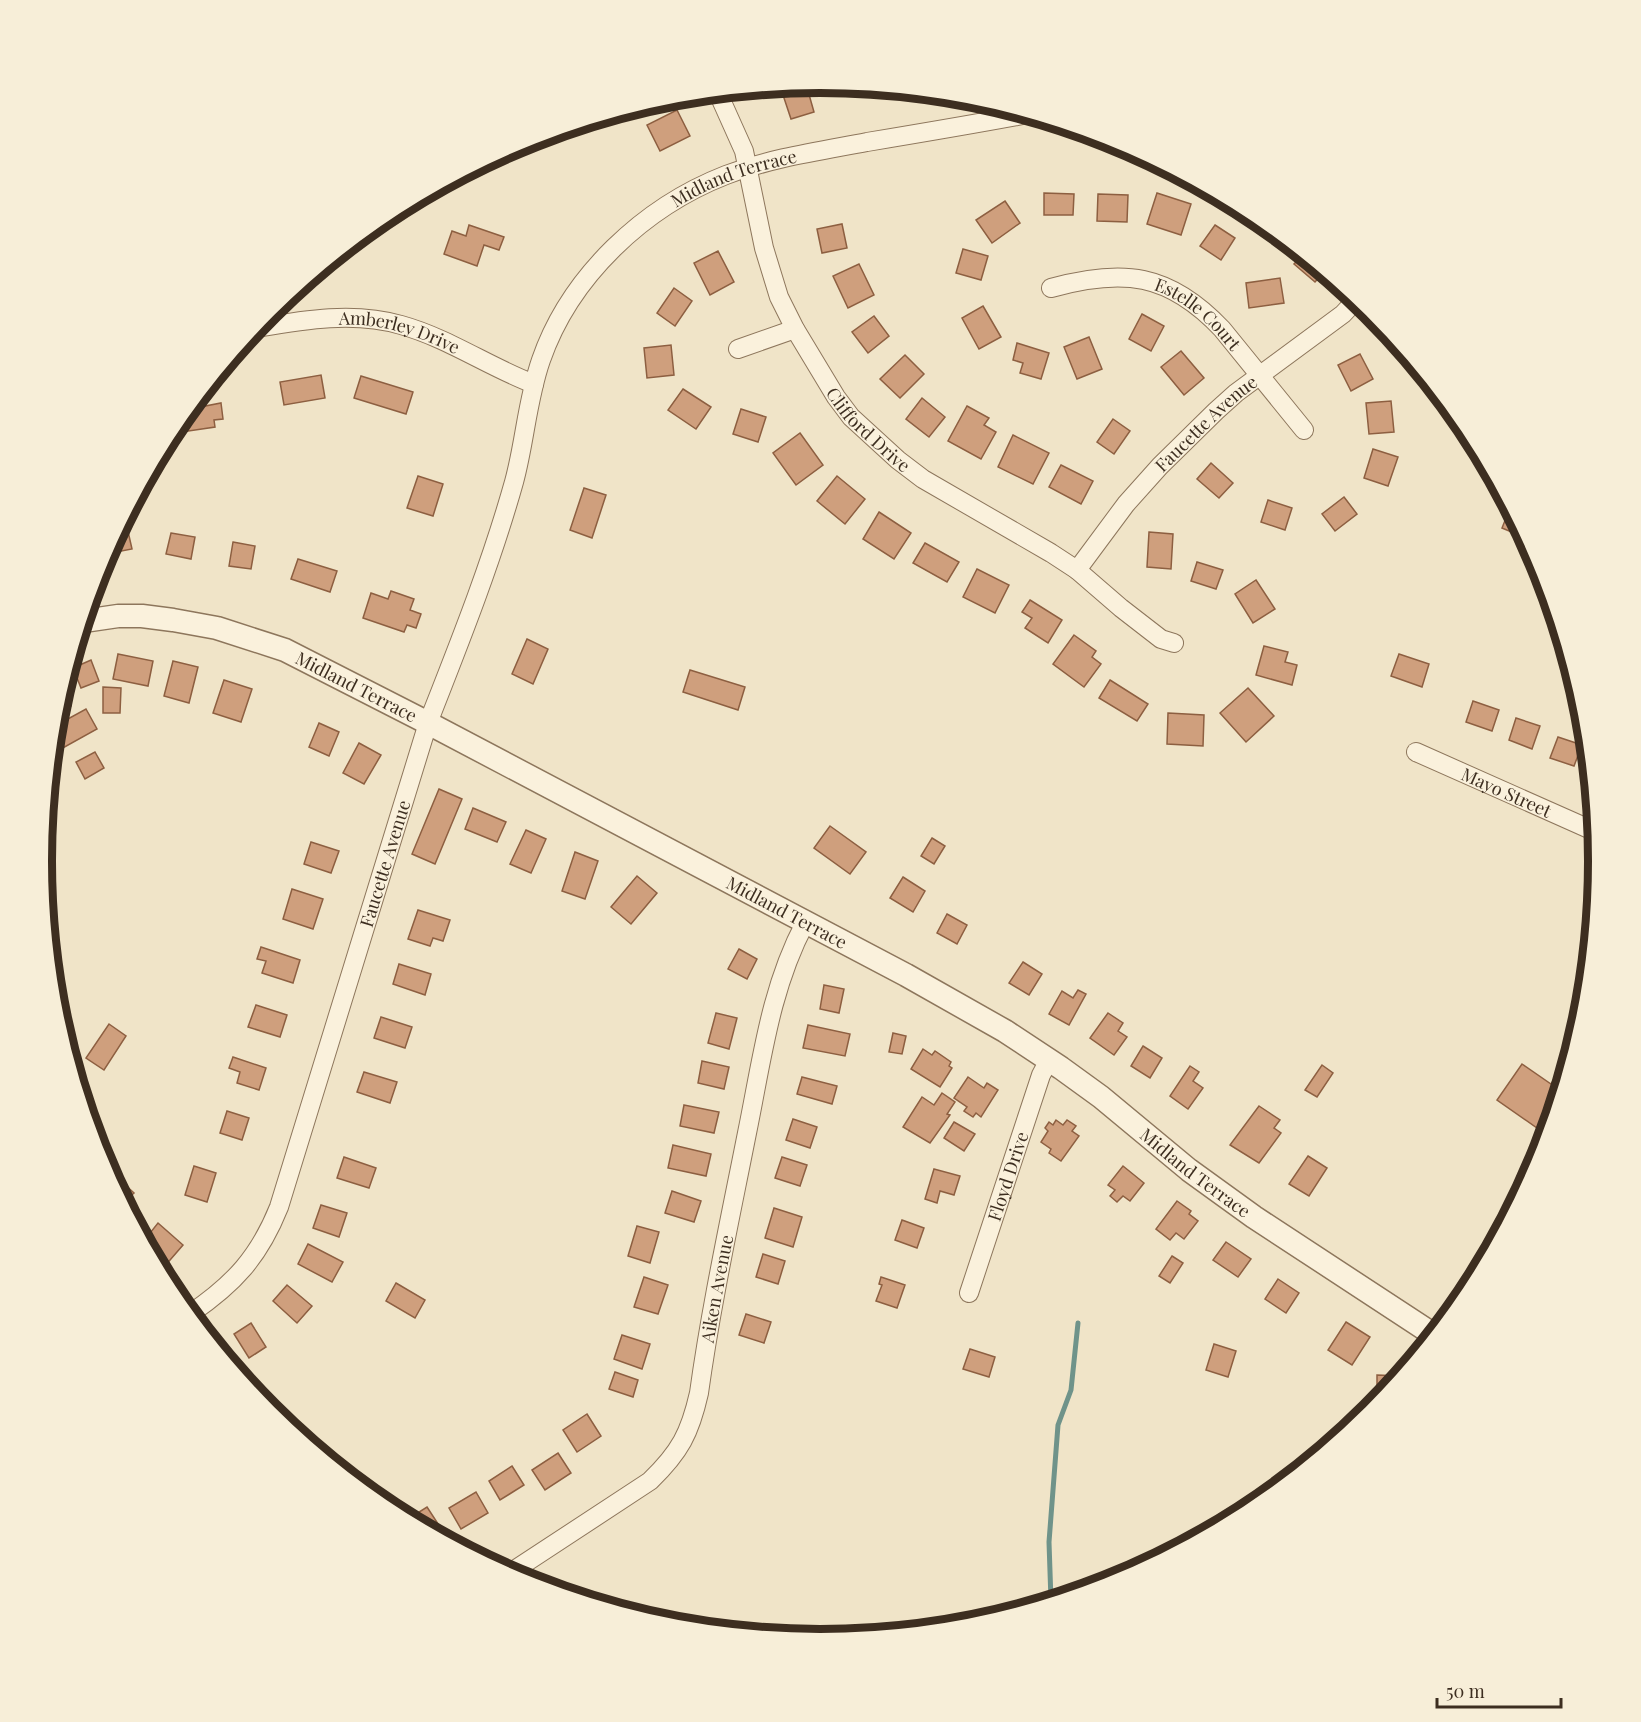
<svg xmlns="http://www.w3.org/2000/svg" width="1641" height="1722" font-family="'Playfair Display',serif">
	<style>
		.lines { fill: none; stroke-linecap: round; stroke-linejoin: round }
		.stream { stroke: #6f938a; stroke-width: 5 }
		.building { fill: #cf9f7d; stroke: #8d5f41; stroke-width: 1.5 }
		.minor-casing { stroke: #8d765c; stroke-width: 20 }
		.tertiary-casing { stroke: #8d765c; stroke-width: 25 }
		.minor { stroke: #faf1dc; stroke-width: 18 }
		.tertiary { stroke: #faf1dc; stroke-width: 22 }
		.labels { text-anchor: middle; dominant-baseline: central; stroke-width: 5; stroke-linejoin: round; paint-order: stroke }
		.street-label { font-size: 18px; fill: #3d2e20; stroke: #f7eed8 }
		.rim { fill: none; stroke: #3d2e20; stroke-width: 8 }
	</style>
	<rect width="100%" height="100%" fill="#f0e4c8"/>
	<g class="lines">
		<path class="stream" d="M1051,1601L1049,1542L1058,1425L1071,1390L1078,1323"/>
	</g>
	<g class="building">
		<path d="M806,84L814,112L791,119L780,86Z"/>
		<path d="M677,110L690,136L660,151L647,125Z"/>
		<path d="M1044,193L1074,194L1073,215H1044Z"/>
		<path d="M1157,193L1191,204L1181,235L1147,224Z"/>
		<path d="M1098,194L1128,195L1127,222L1097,221Z"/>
		<path d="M1005,201L1020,223L992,243L976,220Z"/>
		<path d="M842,224L847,248L822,253L817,229Z"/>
		<path d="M469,225L504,237L499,250L484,245L477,266L444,254L452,231L466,236Z"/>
		<path d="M1215,225L1235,238L1221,260L1200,246Z"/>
		<path d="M963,249L988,256L981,280L956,273Z"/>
		<path d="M718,251L734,282L710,295L694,263Z"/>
		<path d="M1303,255L1324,272L1315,282L1294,264Z"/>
		<path d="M859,264L874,295L848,308L833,276Z"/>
		<path d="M1280,278L1284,303L1249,308L1246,283Z"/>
		<path d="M674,288L692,301L675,326L657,313Z"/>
		<path d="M983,306L1001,337L979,349L962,318Z"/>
		<path d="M1142,314L1164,326L1151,351L1129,339Z"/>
		<path d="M874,316L889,336L868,353L852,332Z"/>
		<path d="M1089,337L1102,369L1077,379L1064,347Z"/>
		<path d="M1017,343L1049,353L1041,379L1020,373L1023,363L1013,360Z"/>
		<path d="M671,345L674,375L647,378L644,348Z"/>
		<path d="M1181,351L1204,378L1184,395L1161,367Z"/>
		<path d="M1360,354L1373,379L1351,391L1338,365Z"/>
		<path d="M905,355L924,374L900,398L880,379Z"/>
		<path d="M321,375L325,398L284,405L280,382Z"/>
		<path d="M361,376L413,392L406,414L354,398Z"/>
		<path d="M683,389L711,407L696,429L668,410Z"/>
		<path d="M922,398L945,417L929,437L906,419Z"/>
		<path d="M1391,401L1394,432L1369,434L1366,403Z"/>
		<path d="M221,403L223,419L214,420L215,427L182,432L181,420L190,409Z"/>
		<path d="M967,406L989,418L984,425L996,432L981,459L948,441Z"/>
		<path d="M741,409L766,417L758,442L733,434Z"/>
		<path d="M1113,419L1130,431L1114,454L1097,442Z"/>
		<path d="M800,433L823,465L796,485L773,453Z"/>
		<path d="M1013,435L1049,453L1033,484L998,467Z"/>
		<path d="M1373,449L1398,457L1388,486L1364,478Z"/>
		<path d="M1211,463L1233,483L1219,498L1197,479Z"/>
		<path d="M1061,465L1093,481L1081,504L1049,487Z"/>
		<path d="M418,476L443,484L433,516L407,508Z"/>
		<path d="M837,476L865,499L845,524L817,501Z"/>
		<path d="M584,488L606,495L592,538L570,530Z"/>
		<path d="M1344,497L1357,514L1335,531L1322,514Z"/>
		<path d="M1268,500L1292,508L1285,530L1261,522Z"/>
		<path d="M1510,508L1526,538L1502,528Z"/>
		<path d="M879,512L911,533L894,559L863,539Z"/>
		<path d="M127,527L132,549L106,554L120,528Z"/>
		<path d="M1149,532L1173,534L1171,569L1147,567Z"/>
		<path d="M171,533L195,537L191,559L166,554Z"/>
		<path d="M233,542L255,546L251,569L229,566Z"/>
		<path d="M925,543L959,562L947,582L913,563Z"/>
		<path d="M298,559L337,571L330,592L291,579Z"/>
		<path d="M1197,562L1223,570L1216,589L1191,581Z"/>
		<path d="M977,569L1009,585L995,613L963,597Z"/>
		<path d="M1256,580L1275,609L1253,623L1235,594Z"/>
		<path d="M391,591L414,599L410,610L421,614L416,628L407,625L404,632L363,618L371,593L388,599Z"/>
		<path d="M1030,600L1062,620L1048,643L1025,628L1032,618L1022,612Z"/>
		<path d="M1074,635L1096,651L1092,657L1101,664L1084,687L1053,664Z"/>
		<path d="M527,639L548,649L533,684L512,674Z"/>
		<path d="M1264,646L1288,652L1285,662L1297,665L1292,685L1256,675Z"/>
		<path d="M118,654L153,661L148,686L113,679Z"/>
		<path d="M1399,654L1429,664L1422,687L1391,676Z"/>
		<path d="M91,660L99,681L81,688L73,668Z"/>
		<path d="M173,661L198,667L189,703L164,696Z"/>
		<path d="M690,670L745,687L738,710L683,692Z"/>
		<path d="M224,680L252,689L241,722L213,713Z"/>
		<path d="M1110,680L1148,704L1137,721L1099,698Z"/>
		<path d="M103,687L121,688L120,713H103Z"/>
		<path d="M1248,688L1274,716L1246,742L1220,713Z"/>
		<path d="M63,689L71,706L57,713V709Z"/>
		<path d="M1473,701L1499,710L1492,731L1466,722Z"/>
		<path d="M86,709L97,729L61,749L54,737L55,726Z"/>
		<path d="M1168,713L1204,715L1203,746L1167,744Z"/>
		<path d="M1516,718L1540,726L1532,749L1509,740Z"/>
		<path d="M319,723L339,732L329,756L309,747Z"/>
		<path d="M1558,737L1582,745L1574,766L1550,758Z"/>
		<path d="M359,743L381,755L364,784L343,773Z"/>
		<path d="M95,752L104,768L85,779L76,762Z"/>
		<path d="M51,766L57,777L50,780Z"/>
		<path d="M439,789L462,799L435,864L412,854Z"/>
		<path d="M473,808L506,822L497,842L465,829Z"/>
		<path d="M830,826L866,852L850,874L814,848Z"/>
		<path d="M526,830L546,839L531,873L510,864Z"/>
		<path d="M932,838L945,846L934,864L921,856Z"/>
		<path d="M311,842L339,851L331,873L304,864Z"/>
		<path d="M575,852L598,861L585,899L562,891Z"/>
		<path d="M637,876L657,893L631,924L611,907Z"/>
		<path d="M903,877L925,891L913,912L890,898Z"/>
		<path d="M292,889L323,899L313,929L283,919Z"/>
		<path d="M418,910L450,920L443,941L433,938L430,946L408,939Z"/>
		<path d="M947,914L967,925L957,944L937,933Z"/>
		<path d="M261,947L300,960L293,983L262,973L266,961L257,959Z"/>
		<path d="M739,949L757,959L747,979L728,969Z"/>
		<path d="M1023,962L1042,974L1029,995L1009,983Z"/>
		<path d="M399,964L431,974L425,995L393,984Z"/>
		<path d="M824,985L844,989L839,1013L820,1009Z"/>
		<path d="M1078,990L1086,994L1069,1025L1049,1014L1062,991L1073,998Z"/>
		<path d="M256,1005L287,1015L280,1037L248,1027Z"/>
		<path d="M716,1013L737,1018L729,1049L708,1043Z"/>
		<path d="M1108,1013L1123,1023L1118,1031L1127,1037L1114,1055L1090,1038Z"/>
		<path d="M381,1017L412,1027L405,1048L374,1038Z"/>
		<path d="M109,1024L126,1036L104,1070L86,1058Z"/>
		<path d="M808,1025L850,1034L845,1056L803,1048Z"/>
		<path d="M893,1033L906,1036L902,1054L889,1052Z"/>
		<path d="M1143,1046L1162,1058L1150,1078L1131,1066Z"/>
		<path d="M923,1049L932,1055L935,1051L951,1062L949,1066L952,1068L940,1087L911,1069Z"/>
		<path d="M233,1057L266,1068L259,1090L237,1083L240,1072L229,1068Z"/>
		<path d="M702,1061L729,1067L724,1089L698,1083Z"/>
		<path d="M1522,1064L1551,1084L1562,1068L1566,1071L1547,1135L1497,1100Z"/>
		<path d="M1322,1065L1333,1073L1317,1097L1305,1090Z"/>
		<path d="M1190,1066L1199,1072L1193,1081L1203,1088L1188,1109L1170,1096Z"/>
		<path d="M364,1072L397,1082L390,1103L357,1092Z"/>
		<path d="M802,1077L837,1086L832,1104L797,1094Z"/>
		<path d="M968,1077L984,1088L987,1083L998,1090L981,1117L976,1113L973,1117L964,1111L967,1107L954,1098Z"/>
		<path d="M942,1093L955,1102L947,1114L950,1115L930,1143L903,1127L922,1097L934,1105Z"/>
		<path d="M684,1105L719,1112L714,1133L680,1126Z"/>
		<path d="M1259,1106L1280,1120L1274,1128L1281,1133L1259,1163L1230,1145Z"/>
		<path d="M227,1111L249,1118L242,1140L220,1133Z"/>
		<path d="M793,1119L817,1127L810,1148L786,1140Z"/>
		<path d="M1056,1120L1063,1125L1067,1120L1076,1126L1072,1131L1079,1136L1061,1161L1049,1153L1051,1149L1041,1142L1048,1131L1045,1128L1049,1122L1053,1125Z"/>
		<path d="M954,1122L975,1134L964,1151L944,1138Z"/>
		<path d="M673,1145L711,1154L706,1176L668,1168Z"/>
		<path d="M1308,1156L1327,1168L1309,1196L1289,1184Z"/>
		<path d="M344,1157L376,1168L369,1188L337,1178Z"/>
		<path d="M782,1157L807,1165L800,1186L775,1178Z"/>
		<path d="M194,1166L216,1173L207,1202L185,1195Z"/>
		<path d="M1123,1166L1144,1183L1130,1201L1123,1196L1117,1202L1110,1196L1115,1190L1108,1185Z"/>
		<path d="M934,1169L960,1176L954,1195L940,1191L937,1203L925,1199Z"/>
		<path d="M122,1182L134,1193L124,1202L116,1187Z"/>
		<path d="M672,1191L701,1201L694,1222L665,1213Z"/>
		<path d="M1177,1201L1191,1211L1189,1214L1198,1221L1184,1239L1176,1233L1170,1240L1156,1229Z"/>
		<path d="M321,1205L347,1213L339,1237L313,1228Z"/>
		<path d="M774,1208L802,1217L793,1247L765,1238Z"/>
		<path d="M902,1220L924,1228L917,1248L895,1240Z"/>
		<path d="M158,1223L183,1245L164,1267L155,1260L150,1250L155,1245L146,1238Z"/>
		<path d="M637,1226L659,1232L650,1263L628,1256Z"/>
		<path d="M1226,1242L1251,1259L1238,1277L1213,1260Z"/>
		<path d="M308,1244L343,1262L332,1282L298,1264Z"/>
		<path d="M763,1254L785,1261L778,1284L756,1277Z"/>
		<path d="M1172,1256L1183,1263L1170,1283L1159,1276Z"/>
		<path d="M644,1277L668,1285L658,1314L634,1307Z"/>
		<path d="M881,1277L905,1285L897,1308L876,1301L882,1285L879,1284Z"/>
		<path d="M1278,1279L1299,1293L1286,1313L1265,1299Z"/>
		<path d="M396,1283L425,1300L415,1318L386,1301Z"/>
		<path d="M287,1285L312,1306L297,1323L273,1301Z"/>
		<path d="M746,1314L771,1322L764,1343L739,1335Z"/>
		<path d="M1346,1322L1370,1337L1352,1365L1328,1350Z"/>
		<path d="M251,1323L266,1347L249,1358L234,1334Z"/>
		<path d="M622,1335L650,1344L642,1369L614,1359Z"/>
		<path d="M1214,1344L1236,1351L1228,1377L1206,1370Z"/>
		<path d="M970,1349L995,1357L989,1377L963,1369Z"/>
		<path d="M615,1372L638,1380L633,1397L609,1389Z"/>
		<path d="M1377,1375L1400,1376L1377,1405Z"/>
		<path d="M587,1414L601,1436L577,1452L563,1430Z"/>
		<path d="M558,1453L571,1473L545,1490L532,1470Z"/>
		<path d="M512,1466L524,1485L500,1500L489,1481Z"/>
		<path d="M476,1492L488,1513L461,1529L449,1508Z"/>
		<path d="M427,1507L442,1530L436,1534L408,1519Z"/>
	</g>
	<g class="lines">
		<defs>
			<g id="minor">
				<path id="s1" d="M718,93L744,151L764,248L779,297L795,329L836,397L851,417L898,460L923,479L1051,553L1077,570L1121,608L1161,639L1174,643"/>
				<path id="s2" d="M1051,288C1123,268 1169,273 1222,329L1304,430"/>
				<path id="s3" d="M256,328C303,320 354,311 401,325C448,338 489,367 534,384"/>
				<path d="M738,349L795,329"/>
				<path id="s4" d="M1077,570L1126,504L1160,466L1216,411L1236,393L1343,314L1357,299"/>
				<path id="s5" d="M1416,752L1596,832"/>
				<path id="s6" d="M969,1293L1041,1075L1049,1060"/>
				<path id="s7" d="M190,1314C234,1284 259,1257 279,1207L428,723C459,644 491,564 514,482C525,442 527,400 541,360C570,276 644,207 726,175C771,158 820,151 867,142C921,133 975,124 1028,114"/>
				<path id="s8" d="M510,1573L650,1481C680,1452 690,1433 699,1393C711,1306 730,1219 747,1133C762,1060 770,989 805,923"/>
			</g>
			<g id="tertiary">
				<path id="s9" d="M84,621L118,616H142L173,620L217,628L285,650L428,723L906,975L1005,1031L1061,1068L1101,1097L1189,1170L1254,1217L1434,1335"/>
			</g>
		</defs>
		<use href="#minor" class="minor-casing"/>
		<use href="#tertiary" class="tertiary-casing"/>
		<use href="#minor" class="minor"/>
		<use href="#tertiary" class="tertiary"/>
	</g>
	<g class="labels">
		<g class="street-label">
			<text stroke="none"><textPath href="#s7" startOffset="1305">Midland Terrace</textPath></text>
			<text stroke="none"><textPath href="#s2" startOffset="159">Estelle Court</textPath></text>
			<text stroke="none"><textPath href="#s3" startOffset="146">Amberley Drive</textPath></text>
			<text stroke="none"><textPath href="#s4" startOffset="196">Faucette Avenue</textPath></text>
			<text stroke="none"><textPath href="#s1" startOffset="375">Clifford Drive</textPath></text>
			<text stroke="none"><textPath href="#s9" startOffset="286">Midland Terrace</textPath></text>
			<text stroke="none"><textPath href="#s5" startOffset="99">Mayo Street</textPath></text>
			<text stroke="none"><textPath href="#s7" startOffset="501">Faucette Avenue</textPath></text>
			<text stroke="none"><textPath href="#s9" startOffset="772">Midland Terrace</textPath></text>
			<text stroke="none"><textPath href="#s9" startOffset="1258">Midland Terrace</textPath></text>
			<text stroke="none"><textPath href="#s6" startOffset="123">Floyd Drive</textPath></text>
			<text stroke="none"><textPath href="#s8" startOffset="376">Aiken Avenue</textPath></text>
		</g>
	</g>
	<path d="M0 0H1641V1722H0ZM52 861a768 768 0 1 1 1536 0a768 768 0 1 1-1536 0Z" fill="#f7eed8" fill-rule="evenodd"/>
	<path class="rim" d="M52 861a768 768 0 1 1 1536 0a768 768 0 1 1-1536 0Z"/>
	<path d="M1437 1698v9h124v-9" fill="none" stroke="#3d2e20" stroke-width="3"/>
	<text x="1446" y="1698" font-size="18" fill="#3d2e20" stroke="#f7eed8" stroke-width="4.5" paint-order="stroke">50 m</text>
</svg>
